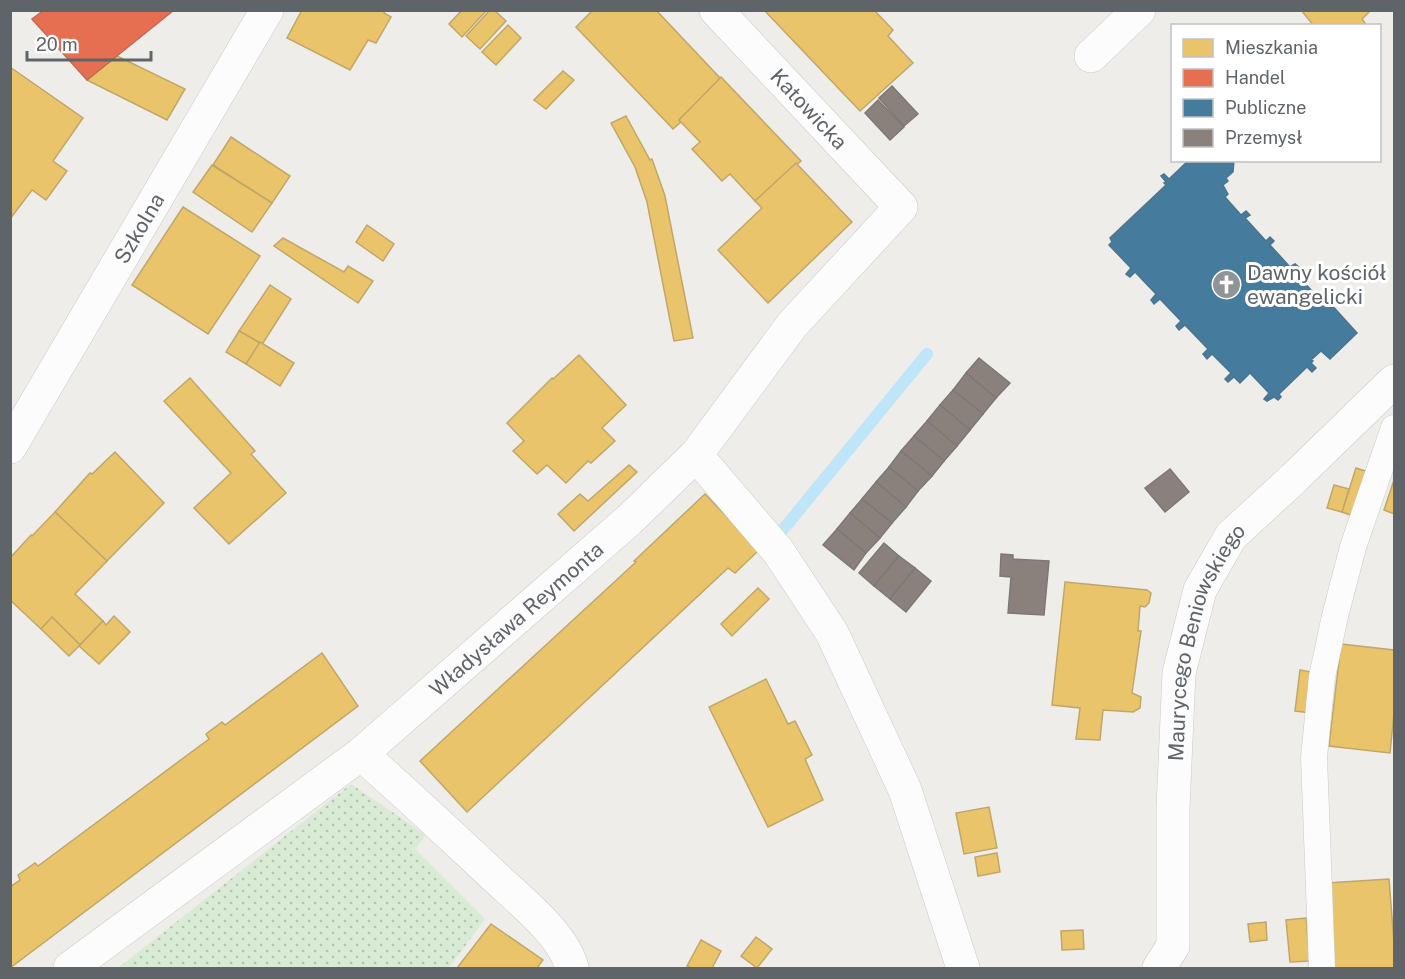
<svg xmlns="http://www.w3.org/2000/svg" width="1405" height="979" font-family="'Public Sans',sans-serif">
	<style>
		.grass { fill: url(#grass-dots) }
		.homes { fill: #e9c46a; stroke: #c0a769; stroke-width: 1.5 }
		.shops { fill: #e76f51; stroke: #be6c58; stroke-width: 1.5 }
		.public { fill: #457b9d; stroke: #4d748d; stroke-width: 1.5 }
		.industry { fill: #8a817c; stroke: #7d7876; stroke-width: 1.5 }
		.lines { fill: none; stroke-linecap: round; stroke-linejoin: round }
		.stream { stroke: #bfe5f9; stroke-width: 12 }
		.service-casing { stroke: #c9caca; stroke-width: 27 }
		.minor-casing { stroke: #c9caca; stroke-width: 34 }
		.service { stroke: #fdfcfc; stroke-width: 26 }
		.minor { stroke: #fdfcfc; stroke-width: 33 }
		.labels { text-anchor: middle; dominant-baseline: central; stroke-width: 6; stroke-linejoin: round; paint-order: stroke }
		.street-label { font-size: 21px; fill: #5f6468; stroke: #fff }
		.poi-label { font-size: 21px; fill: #5f6468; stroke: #fff; text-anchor: start }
	</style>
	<defs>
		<pattern id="grass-dots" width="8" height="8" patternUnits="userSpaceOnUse" patternTransform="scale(1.5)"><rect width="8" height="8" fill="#d9ebd5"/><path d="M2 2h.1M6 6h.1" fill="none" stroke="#b3c2b1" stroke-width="1.8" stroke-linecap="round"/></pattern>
	</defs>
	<rect width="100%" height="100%" fill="#efedea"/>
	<path class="grass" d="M351,784L426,835L415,849L485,919L449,968H118Z"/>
	<g class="homes">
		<path d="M302,10H385L384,13L391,17L376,43L368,40L350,70L287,38Z"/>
		<path d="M462,10H487L462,37L449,24Z"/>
		<path d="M490,10H494L506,21L480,49L466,36Z"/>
		<path d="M593,10H656L721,79L679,120L681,122L673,129L576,27Z"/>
		<path d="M764,10H874L893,30L888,36L913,63L860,111Z"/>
		<path d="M1301,10H1371L1362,19L1367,26H1314Z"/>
		<path d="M508,25L521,38L496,65L482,52Z"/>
		<path d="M117,56L185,89L167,120L87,80Z"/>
		<path d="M10,67L83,118L53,161L67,171L46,200L32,190L10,219Z"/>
		<path d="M563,71L574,80L546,109L534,100Z"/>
		<path d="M721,77L801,161L755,201L730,174L722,181L692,149L700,142L679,120Z"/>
		<path d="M626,116L650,160L652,159L665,196L693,338L674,341L647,202L635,167L611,123Z"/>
		<path d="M231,137L290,176L272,203L213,165Z"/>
		<path d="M796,163L852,222L768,303L718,250L762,208L755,201Z"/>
		<path d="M212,165L272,203L252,232L193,192Z"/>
		<path d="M183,207L260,256L208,334L132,285Z"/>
		<path d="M367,225L394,244L383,261L356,242Z"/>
		<path d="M283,238L344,272L348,266L373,281L358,303L274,246Z"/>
		<path d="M270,285L291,299L263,343H260L239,331Z"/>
		<path d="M239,331L260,343L246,364L226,352Z"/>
		<path d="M260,342L294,363L280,386L246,364Z"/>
		<path d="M579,355L626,405L602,428L615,441L591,463L588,461L566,483L547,465L537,474L513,451L524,441L507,423L552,378L553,379Z"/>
		<path d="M190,378L255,451L251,454L286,493L229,544L194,508L231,473L164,401Z"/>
		<path d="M115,452L164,503L107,561L55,512L90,473L92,474Z"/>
		<path d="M629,465L637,472L574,531L558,514L580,494L588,501Z"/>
		<path d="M1356,468L1375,474L1359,518L1342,512Z"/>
		<path d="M1394,480V514L1384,510Z"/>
		<path d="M1334,485L1349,489L1342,512L1327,508Z"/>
		<path d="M705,494L759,550L735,573L728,568L467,812L420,761L636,562L634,561Z"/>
		<path d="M55,512L107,561L75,594L103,621L80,645L52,617L41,629L10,600V558L31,535L32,536Z"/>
		<path d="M1065,582L1147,590L1151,593L1149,603L1145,607L1140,606L1138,631H1141L1132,693L1141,697L1140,708L1133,712L1103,710L1100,740L1076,739L1080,708L1052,705Z"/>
		<path d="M758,588L769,599L732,636L721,624Z"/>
		<path d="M114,616L130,632L99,664L79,646L103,621L106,625Z"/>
		<path d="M52,617L80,645L69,656L41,629Z"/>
		<path d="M1341,644L1394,650V713L1390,753L1329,746Z"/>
		<path d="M322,653L358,706L10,968V887L20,880L18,875L35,863L38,866L209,739L206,734L222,722L225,725Z"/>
		<path d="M1300,670L1317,673L1311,713L1295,711Z"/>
		<path d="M766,679L788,724L795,721L812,755L805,759L823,800L768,827L709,707Z"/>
		<path d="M989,807L997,848L964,854L956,813Z"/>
		<path d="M997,853L1000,872L978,876L975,857Z"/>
		<path d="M1389,879L1394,943V968H1334L1327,883Z"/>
		<path d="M1306,918L1310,961L1290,962L1286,920Z"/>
		<path d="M1266,922L1267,940L1250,942L1248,924Z"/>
		<path d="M491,924L543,960L537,968H457Z"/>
		<path d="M1083,930L1084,949L1062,950L1061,931Z"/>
		<path d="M756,937L772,949L757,968L741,956Z"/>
		<path d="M701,940L721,951L712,968H692L687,966Z"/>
	</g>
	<path class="shops" d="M44,10H174L87,80L32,19Z"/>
	<path class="public" d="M1189,160H1234L1233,172L1226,178L1228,181L1223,185L1228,194L1225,197L1241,215L1246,211L1250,215L1245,218L1266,241L1270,237L1274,241L1270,245L1290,267L1295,264L1299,267L1294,272L1315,294L1319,291L1357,333L1330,359L1321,351L1311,360L1313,361L1311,363L1316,368L1312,372L1307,367L1279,394L1281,397L1278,400L1274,397L1267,401L1264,399L1269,393L1250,373L1240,383L1234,377L1228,382L1225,379L1231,373L1212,354L1207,359L1203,354L1208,349L1185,325L1179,330L1176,326L1181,321L1160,299L1154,304L1151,300L1156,294L1135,272L1130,277L1126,274L1131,268L1109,245L1112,242L1110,238L1166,185L1164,183L1166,182L1161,176L1164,174L1169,179Z"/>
	<g class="industry">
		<path d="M892,86L918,114L904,126L879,98Z"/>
		<path d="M878,100L904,127L890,140L865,113Z"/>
		<path d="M979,358L1010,383L996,398L966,373Z"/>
		<path d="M966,373L996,398L983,414L953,390Z"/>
		<path d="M953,390L983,414L970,430L940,405Z"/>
		<path d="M940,405L970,430L957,446L927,421Z"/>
		<path d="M927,421L957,446L944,461L914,436Z"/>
		<path d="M914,436L944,461L932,476L901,451Z"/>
		<path d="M901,451L932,476L918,491L889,467Z"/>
		<path d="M889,467L918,491L906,507L876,482Z"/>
		<path d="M1170,469L1189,492L1165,512L1145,488Z"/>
		<path d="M876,482L906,507L892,523L862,499Z"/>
		<path d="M862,499L892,523L880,538L850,513Z"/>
		<path d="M850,513L880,538L866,553L837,529Z"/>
		<path d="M837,529L866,553L854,570L823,545Z"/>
		<path d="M884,543L899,556L874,586L859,573Z"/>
		<path d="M1001,554L1013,555V559L1049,561L1044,615L1008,613L1011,577L1000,576Z"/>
		<path d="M899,556L915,568L890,599L874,586Z"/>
		<path d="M915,568L931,581L906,612L890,599Z"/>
	</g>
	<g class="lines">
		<path class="stream" d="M772,543L927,354"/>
		<defs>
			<path id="service" d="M1322,968L1314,757L1322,677L1335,616L1353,547L1394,428"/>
			<g id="minor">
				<path d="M1091,56L1139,10"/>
				<path id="s1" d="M10,447L267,10"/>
				<path d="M696,455L778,551L832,633L905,790L963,968"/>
				<path d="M361,754C406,793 449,834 493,875C518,899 564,934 572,968"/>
				<path id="s2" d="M70,968L361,754L629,520L696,455L792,325L901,207L716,10"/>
				<path id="s3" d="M1159,968L1173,946V808L1179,673L1200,590L1231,536L1293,479L1394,381"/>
			</g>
		</defs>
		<use href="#service" class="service-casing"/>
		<use href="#minor" class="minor-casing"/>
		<use href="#service" class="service"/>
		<use href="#minor" class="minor"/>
	</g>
	<defs>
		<symbol id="church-disc" viewBox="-11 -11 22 22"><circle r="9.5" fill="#919496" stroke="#fff"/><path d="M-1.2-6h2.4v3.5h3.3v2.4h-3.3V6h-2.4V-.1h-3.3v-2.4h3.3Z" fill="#fff"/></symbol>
	</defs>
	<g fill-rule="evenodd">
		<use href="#church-disc" x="1210" y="268" width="33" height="33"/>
	</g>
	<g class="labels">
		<g class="street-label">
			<text transform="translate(809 109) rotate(47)">Katowicka</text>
			<text stroke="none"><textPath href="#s1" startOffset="254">Szkolna</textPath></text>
			<text stroke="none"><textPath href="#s2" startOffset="567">Władysława Reymonta</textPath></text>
			<text stroke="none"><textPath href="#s3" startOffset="336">Maurycego Beniowskiego</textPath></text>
		</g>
		<g class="poi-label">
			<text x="1247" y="272">Dawny kościół<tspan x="1247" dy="24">ewangelicki</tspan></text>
		</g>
	</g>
	<rect width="1405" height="979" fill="none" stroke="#5f6468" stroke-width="24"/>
	<rect x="1171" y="24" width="210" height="138" fill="#ffffff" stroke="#bfc1c3" stroke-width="1.5"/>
	<rect x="1183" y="39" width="30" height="18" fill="#e9c46a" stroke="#bfc1c3" stroke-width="1.5"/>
	<text x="1225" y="54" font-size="18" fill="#5f6468">Mieszkania</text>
	<rect x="1183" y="69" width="30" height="18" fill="#e76f51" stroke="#bfc1c3" stroke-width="1.5"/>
	<text x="1225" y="84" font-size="18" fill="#5f6468">Handel</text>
	<rect x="1183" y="99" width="30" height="18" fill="#457b9d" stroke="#bfc1c3" stroke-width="1.5"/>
	<text x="1225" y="114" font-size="18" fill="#5f6468">Publiczne</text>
	<rect x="1183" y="129" width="30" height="18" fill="#8a817c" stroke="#bfc1c3" stroke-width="1.5"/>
	<text x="1225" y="144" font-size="18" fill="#5f6468">Przemysł</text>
	<path d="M27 51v9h124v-9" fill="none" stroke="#5f6468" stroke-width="3"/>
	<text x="36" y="51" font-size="18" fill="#5f6468" stroke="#ffffff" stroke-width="4.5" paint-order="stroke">20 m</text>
</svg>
